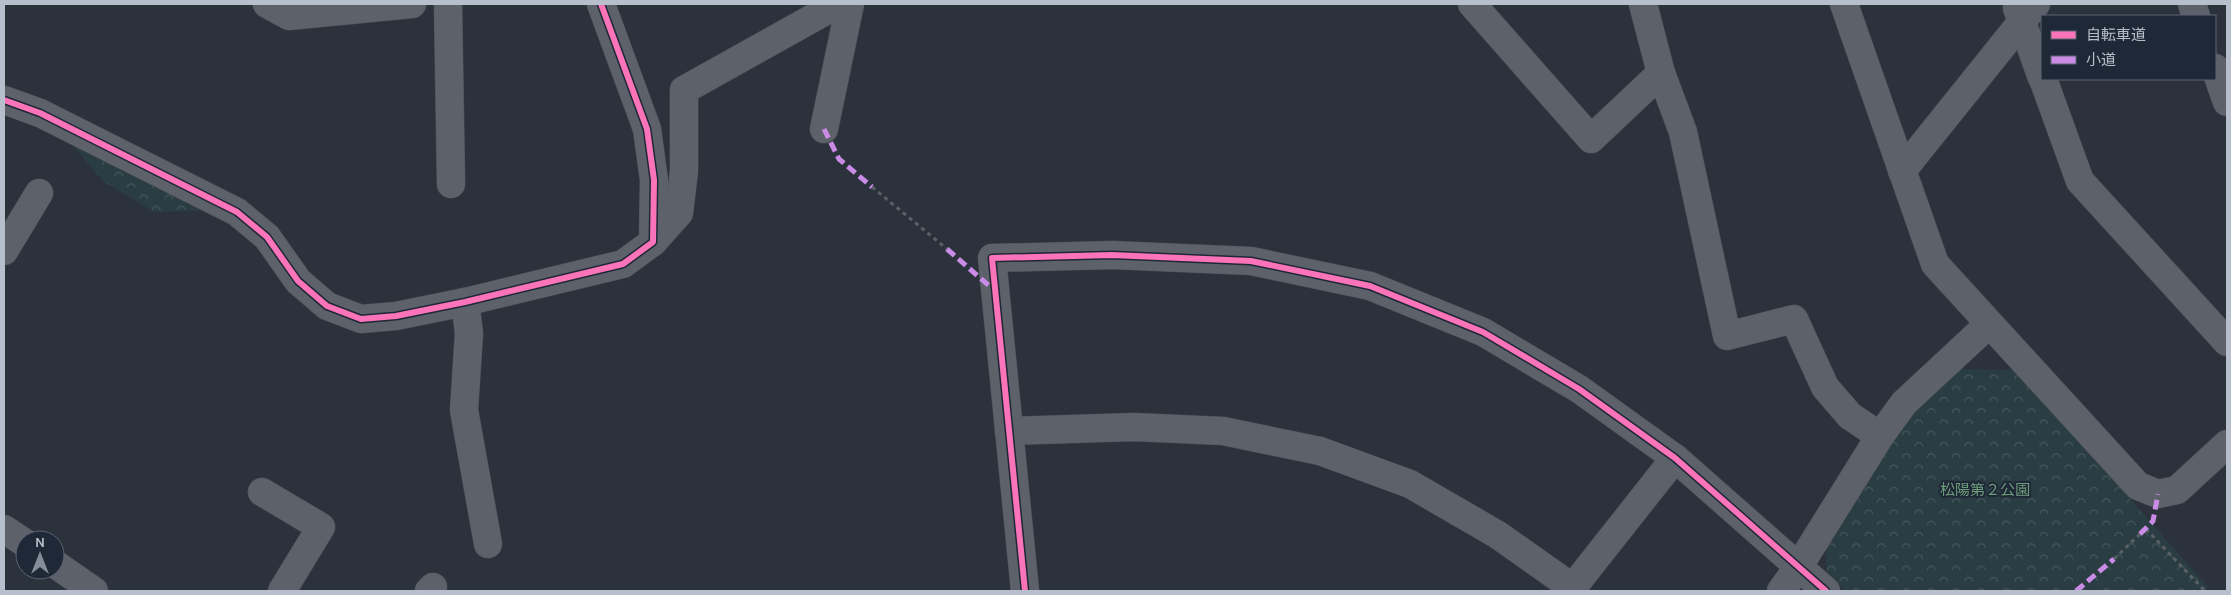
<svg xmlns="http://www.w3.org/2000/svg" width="2231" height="595" font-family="Karla,'Noto Sans JP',sans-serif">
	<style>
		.park { fill: url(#park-crowns) }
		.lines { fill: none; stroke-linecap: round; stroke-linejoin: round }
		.minor-casing { stroke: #484d54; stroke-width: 29 }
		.path { stroke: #5a6066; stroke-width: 3; stroke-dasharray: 4 4; stroke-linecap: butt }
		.minor { stroke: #5d6169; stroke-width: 28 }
		.quiet { stroke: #ca8be6; stroke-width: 5; stroke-dasharray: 10 5; stroke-linecap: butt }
		.cycleway-casing { stroke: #1f2837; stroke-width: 9 }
		.cycleway { stroke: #fb73b8; stroke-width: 6 }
		.labels { text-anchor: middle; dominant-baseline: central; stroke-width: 4; stroke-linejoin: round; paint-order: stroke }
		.park-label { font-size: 15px; fill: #6e9d7b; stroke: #1f2837 }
	</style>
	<defs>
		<pattern id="park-crowns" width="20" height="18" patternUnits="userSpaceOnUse" patternTransform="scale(1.25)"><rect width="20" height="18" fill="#293d42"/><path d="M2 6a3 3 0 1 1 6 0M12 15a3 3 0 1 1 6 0" fill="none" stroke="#46575c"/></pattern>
	</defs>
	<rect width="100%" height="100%" fill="#2c323c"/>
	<g class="park">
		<path d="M71,143L205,210L155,212L104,182Z"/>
		<path d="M1957,369L2016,370L2208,587L2203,591H1845L1827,572L1825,543L1910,417Z"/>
	</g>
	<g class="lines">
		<defs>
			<g id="minor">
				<path d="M267,4L289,16L412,4"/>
				<path d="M448,4L451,184"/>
				<path d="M1472,4L1591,139L1661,73"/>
				<path d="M1643,4L1661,73L1683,132L1727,336L1794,319L1825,387L1850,416L1880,436"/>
				<path d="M1844,4L1935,264L2138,486L2158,494L2177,490L2227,444"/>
				<path d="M2192,4L2196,16"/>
				<path d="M2017,8L2042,78"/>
				<path d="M2215,68L2227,102"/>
				<path d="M2043,79L2080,181L2227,342"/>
				<path d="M4,100L40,113L237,212L267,237L298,281L327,306L361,319L396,316L465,302L623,264L653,242L654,180L647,129L601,4"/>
				<path d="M824,129L850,4"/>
				<path d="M1902,171L2036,4"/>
				<path d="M653,242L679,213L684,171V90L838,4"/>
				<path d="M4,251L39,193"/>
				<path d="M465,302L469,333L464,410L488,544"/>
				<path d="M1009,431L1134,427L1223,431L1320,451L1410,484L1498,535L1573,588"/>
				<path d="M262,492L321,527L282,591"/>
				<path d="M4,529L25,543"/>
				<path d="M55,564L94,591"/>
				<path d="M429,591L433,587"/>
				<path d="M1025,591L992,258L1112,255L1251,261L1370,286L1483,332L1579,389L1675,458L1826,591"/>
				<path d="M1570,591L1675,458"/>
				<path d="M1781,591L1799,566L1880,436L1904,403L1989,324"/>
			</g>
		</defs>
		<use href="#minor" class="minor-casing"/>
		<g class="path">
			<path d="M872,187L947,249"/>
			<path d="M2146,529L2205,591"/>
			<path d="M2114,559L2140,534"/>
		</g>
		<use href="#minor" class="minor"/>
		<g class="quiet">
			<path d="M824,129L839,159L872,187"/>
			<path d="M947,249L995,291"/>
			<path d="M2140,534L2153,521L2158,494"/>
			<path d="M2076,591L2114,559"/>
		</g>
		<defs>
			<g id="cycleway">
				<path d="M4,100L40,113L237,212L267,237L298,281L327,306L361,319L396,316L465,302L623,264L653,242L654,180L647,129L601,4"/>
				<path d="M1025,591L992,258L1112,255L1251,261L1370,286L1483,332L1579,389L1675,458L1826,591"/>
			</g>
		</defs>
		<use href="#cycleway" class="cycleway-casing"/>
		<use href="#cycleway" class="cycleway"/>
	</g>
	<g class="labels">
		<g class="park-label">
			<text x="1985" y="490">松陽第２公園</text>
		</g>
	</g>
	<rect width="2231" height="595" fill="none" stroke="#b7becc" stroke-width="10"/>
	<rect x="2041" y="15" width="175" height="65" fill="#1f2837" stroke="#5c6473"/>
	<rect x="2051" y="31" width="25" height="8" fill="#fb73b8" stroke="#5c6473"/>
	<text x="2086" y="40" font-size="15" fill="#b7becc">自転車道</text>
	<rect x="2051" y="56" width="25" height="8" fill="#ca8be6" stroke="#5c6473"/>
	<text x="2086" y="65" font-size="15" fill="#b7becc">小道</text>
	<g transform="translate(40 555)"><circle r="24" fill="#1f2837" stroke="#5c6473"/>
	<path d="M0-4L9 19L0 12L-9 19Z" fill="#868d9a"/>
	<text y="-8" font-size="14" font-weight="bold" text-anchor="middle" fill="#b7becc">N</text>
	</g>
</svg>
